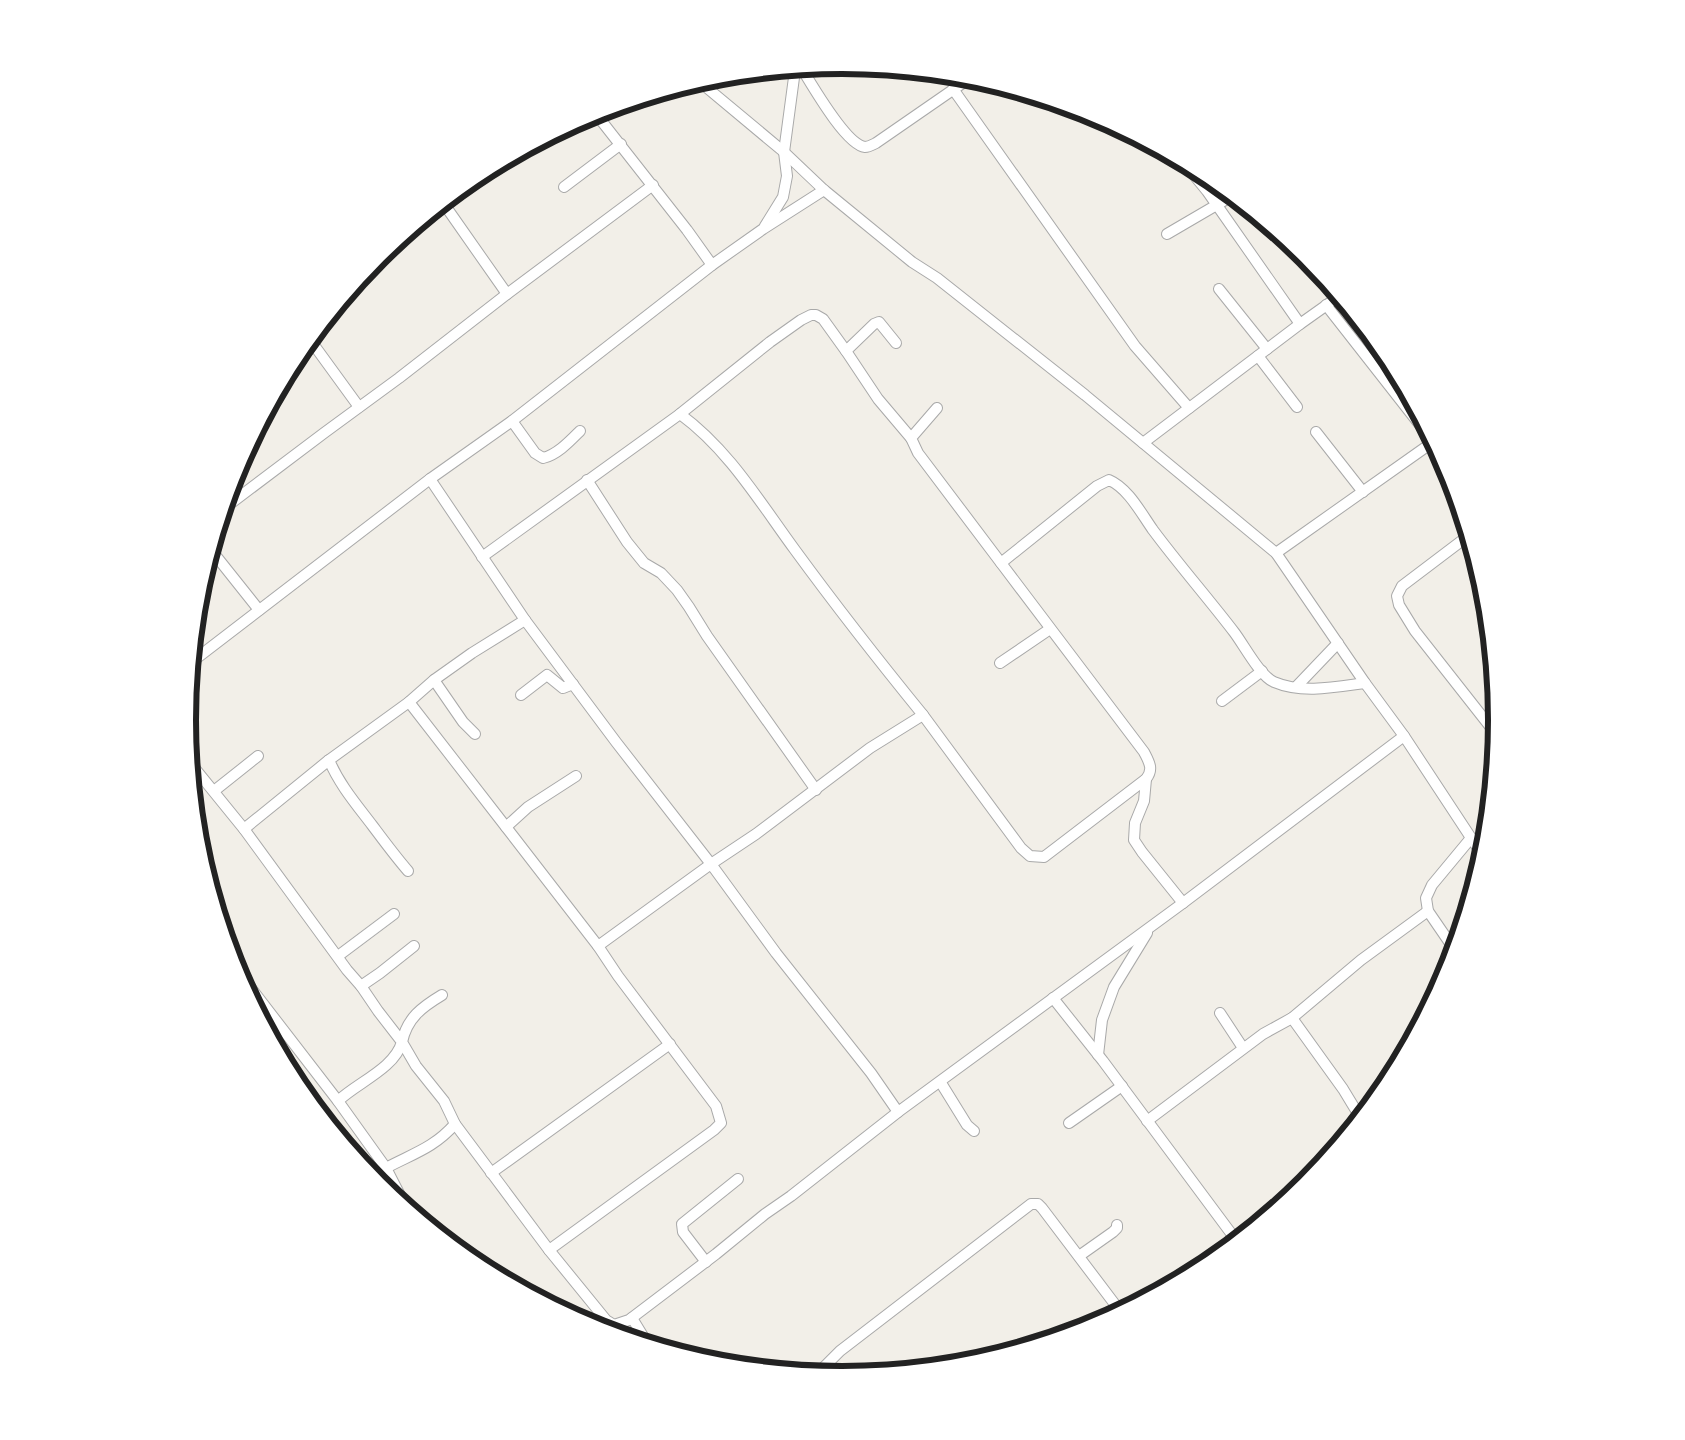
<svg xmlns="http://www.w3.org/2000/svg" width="1685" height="1440" font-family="Quicksand,sans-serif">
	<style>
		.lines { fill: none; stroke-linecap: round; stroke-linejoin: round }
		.minor-casing { stroke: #a9a9a9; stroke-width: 12 }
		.minor { stroke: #fff; stroke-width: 10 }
		.rim { fill: none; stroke: #222; stroke-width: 6 }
	</style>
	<rect width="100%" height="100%" fill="#f2efe8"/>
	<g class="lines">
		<defs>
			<g id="minor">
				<path d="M802,69C812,85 846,145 865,147C869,147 872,145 876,143L970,78"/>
				<path d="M700,82L784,152L824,190L912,262L937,278L1085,395L1276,553L1365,683L1404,736L1483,856"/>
				<path d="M953,89L1135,346L1189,408"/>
				<path d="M596,114L687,230L712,265"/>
				<path d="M1185,164L1207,191L1300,324"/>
				<path d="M564,187L621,144"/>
				<path d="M444,204L507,294"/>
				<path d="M765,226L783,197L787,176L784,152L795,70"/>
				<path d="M1167,234L1232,196"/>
				<path d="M1219,289L1267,349"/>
				<path d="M1326,305L1431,439"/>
				<path d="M311,341L359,407"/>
				<path d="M896,343L879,322L874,324L846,351L878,399L911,438"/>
				<path d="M1258,356L1297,407"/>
				<path d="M937,408L911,438L918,453L1001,563"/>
				<path d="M680,414L770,342L801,320L811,315H816L823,319L846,351"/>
				<path d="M512,421L535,453L543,458C557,455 570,441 580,431"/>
				<path d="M1316,432L1363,492"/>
				<path d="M1143,443L1300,324L1338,297"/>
				<path d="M430,479L525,620L616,742L711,864L776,953L871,1073L898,1112L1183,903L1404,736"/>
				<path d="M587,480L627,542L644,563L661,573L677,590L689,607L707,636L816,790"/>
				<path d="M226,507L324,433L399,378L507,294L653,185"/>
				<path d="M1468,536L1402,586L1397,596L1399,605L1415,631L1496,734"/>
				<path d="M212,551L259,610"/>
				<path d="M1276,553L1433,442"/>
				<path d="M482,557L680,414C729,450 759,501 795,550C836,606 879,661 923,715"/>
				<path d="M193,661L430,479L512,421L712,265L763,229L824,190"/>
				<path d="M1000,663L1050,629"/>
				<path d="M434,680L463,722L475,734"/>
				<path d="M1296,687L1338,643"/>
				<path d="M521,695L547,675L563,688L573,684"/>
				<path d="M1222,701L1262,671"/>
				<path d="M409,702L506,827L528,807L576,776"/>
				<path d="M329,760C339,784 356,804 372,825C384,841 395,856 408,871"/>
				<path d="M192,765L244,829L329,760L409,702L434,680L472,653L525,620"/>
				<path d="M1146,779L1144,801L1135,823L1134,840L1142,852L1183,903"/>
				<path d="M214,791L258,756"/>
				<path d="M506,827L598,946L711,864L756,834L870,748L923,715L1021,848L1030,856L1044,857L1146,779C1154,769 1149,762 1144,752L1001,563L1097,486L1109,480C1128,488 1141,513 1153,530C1179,565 1208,598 1234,632C1244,645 1260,676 1274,682C1302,694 1336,687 1365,683"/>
				<path d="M244,829L347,970L361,986"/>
				<path d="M1454,949L1428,911L1426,898L1432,885L1471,838"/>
				<path d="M338,956L394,914"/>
				<path d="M237,970L338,1101C358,1082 394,1069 402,1042L378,1011L361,986L380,973L414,946"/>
				<path d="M442,995C422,1007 407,1018 402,1042L416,1066L444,1101L455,1124L549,1250L606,1320L614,1325L629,1320L716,1254L765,1214L791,1196L898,1112"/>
				<path d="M1053,998L1103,1061L1236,1240"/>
				<path d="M1220,1013L1243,1048"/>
				<path d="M1292,1018L1343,1089L1360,1117"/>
				<path d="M1098,1055L1102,1020L1114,987L1147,933"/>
				<path d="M941,1083L967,1125L974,1131"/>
				<path d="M338,1101L386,1168L374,1176"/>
				<path d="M1147,1121L1263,1034L1292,1018L1361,960L1428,911"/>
				<path d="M1069,1123L1122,1086"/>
				<path d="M491,1173L670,1044"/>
				<path d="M404,1203L386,1168C412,1154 434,1148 455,1124"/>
				<path d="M549,1250L714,1130L721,1123L716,1106L618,976L598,946"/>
				<path d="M1079,1256L1113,1232L1117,1228V1225"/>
				<path d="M706,1262L683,1232L682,1224L738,1179"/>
				<path d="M632,1318L646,1341"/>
				<path d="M818,1373L840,1351L1031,1204H1038L1042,1208L1120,1311"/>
			</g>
		</defs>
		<use href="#minor" class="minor-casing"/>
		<use href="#minor" class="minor"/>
	</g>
	<path d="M0 0H1685V1440H0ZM196 720a646 646 0 1 1 1292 0a646 646 0 1 1-1292 0Z" fill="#fff" fill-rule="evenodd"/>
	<path class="rim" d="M196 720a646 646 0 1 1 1292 0a646 646 0 1 1-1292 0Z"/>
</svg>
